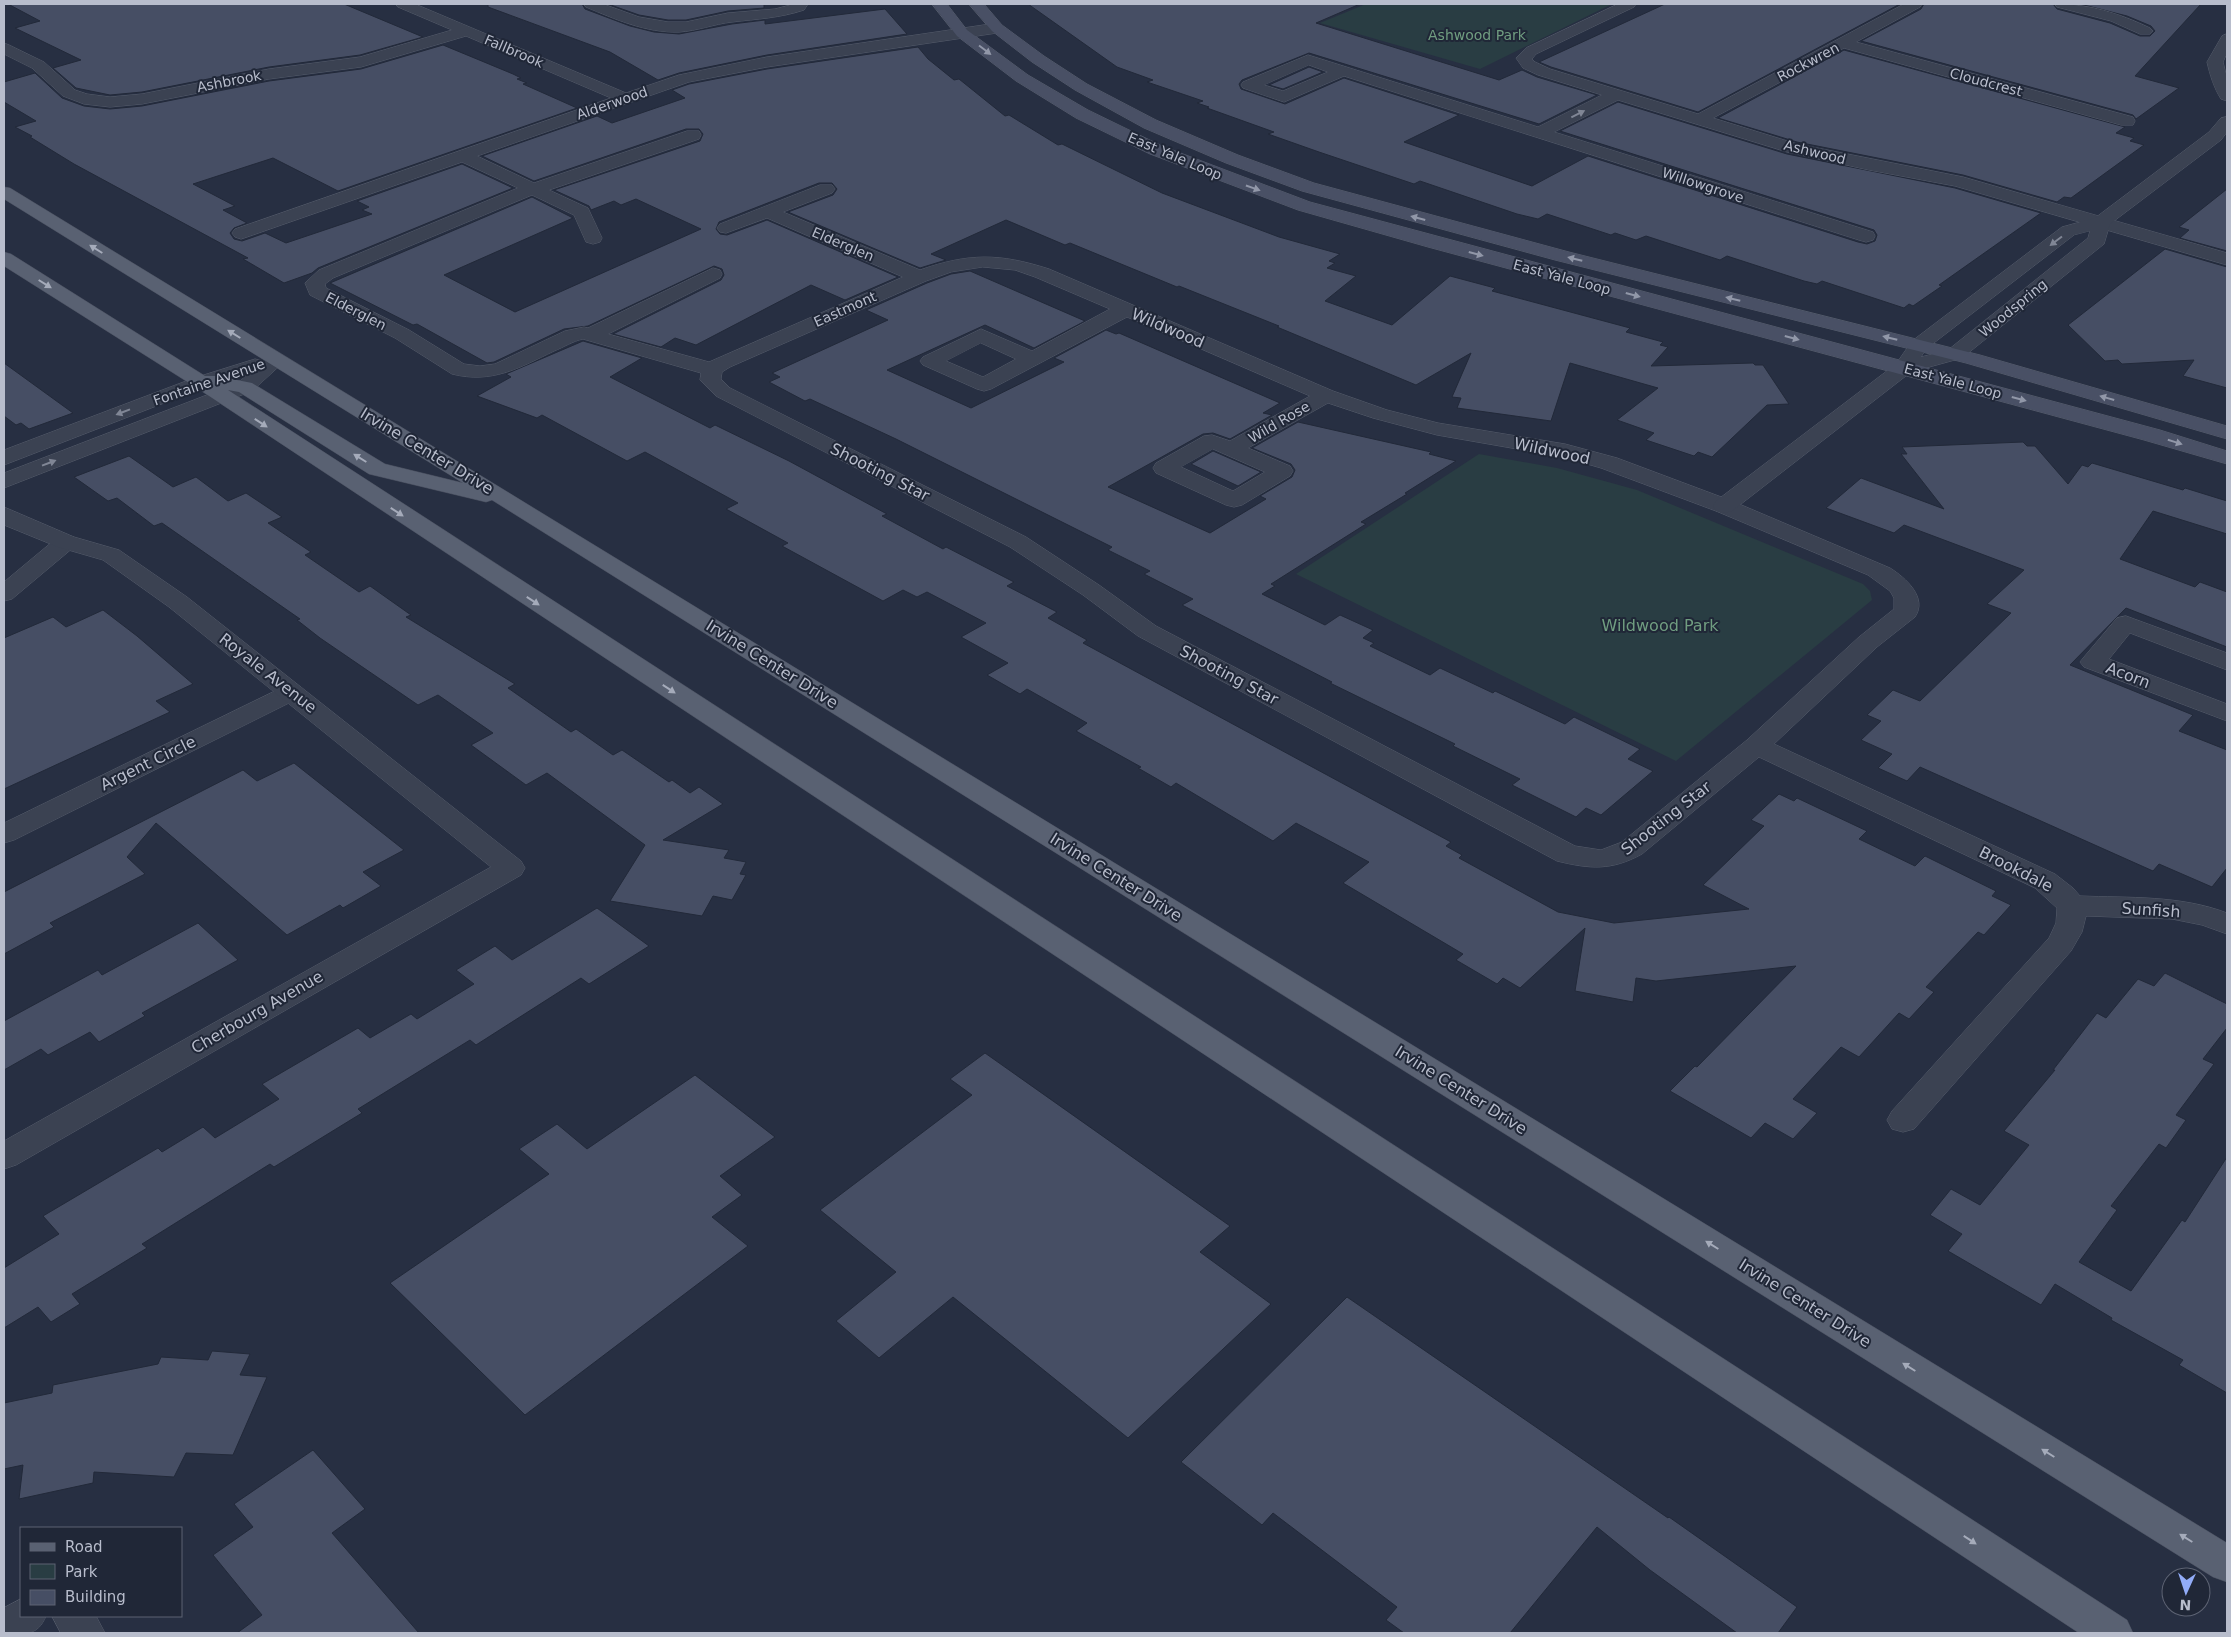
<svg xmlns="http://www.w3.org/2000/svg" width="2231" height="1637" font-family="'DejaVu Sans',sans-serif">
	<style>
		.green { fill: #293d43 }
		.building { fill: #464e64; stroke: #222939 }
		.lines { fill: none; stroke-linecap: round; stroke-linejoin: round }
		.minor-casing { stroke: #565d6c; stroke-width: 1 }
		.tertiary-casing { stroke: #565d6c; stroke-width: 1 }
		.secondary-casing { stroke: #565d6c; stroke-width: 1 }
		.primary-casing { stroke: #454b5b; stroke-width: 1 }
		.minor { fill: #3b4252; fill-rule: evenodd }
		.tertiary { fill: #3b4252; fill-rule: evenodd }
		.secondary { fill: #495065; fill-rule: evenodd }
		.primary { fill: #596172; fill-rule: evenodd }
		.oneway { fill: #9197a8 }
		.oneway2 { fill: #808695 }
		.oneway3 { fill: #a5abba }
		.labels { text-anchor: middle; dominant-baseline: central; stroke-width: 4; stroke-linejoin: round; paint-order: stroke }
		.far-park-label { font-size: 14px; fill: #709d80; stroke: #202737 }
		.far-street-label { font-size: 14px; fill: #b8bdcc; stroke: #202737 }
		.street-label { font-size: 16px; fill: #b8bdcc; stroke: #202737 }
		.park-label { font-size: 16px; fill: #709d80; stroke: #202737 }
	</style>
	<rect width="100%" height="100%" fill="#272f42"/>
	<g class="green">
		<path d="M1366,4H1612L1480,69L1320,23Z"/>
		<path d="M1479,454L1557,468L1637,490L1863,584L1870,591L1872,600L1676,761L1296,574Z"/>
	</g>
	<g class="building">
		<path d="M8,4H344L423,37L360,55L269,67L142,92L110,95L76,88L53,68L81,60L15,28L40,21Z"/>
		<path d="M488,4H582L585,9L630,26L654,32L679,34L732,24L765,20V24L885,9L907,34L767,55L679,73L658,80L610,52L488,7Z"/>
		<path d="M608,4H764V8L728,11L686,20H668L639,15Z"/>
		<path d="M1028,4H1360L1316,23L1499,80L1522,70L1537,77L1597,95L1539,124L1309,53L1242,80L1239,84L1241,89L1285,104L1344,78L1459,115L1404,142L1532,186L1588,156L1858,242L1867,244L1875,241L1877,235L1874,230L1560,131L1618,102L1787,154L1955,188L2041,213L1939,285L1942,286L1913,306L1909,304L1904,308L1822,281L1817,284L1804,281L1727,256L1720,260L1646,236L1636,240L1615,233L1611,235L1547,214L1538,219L1517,214L1420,181L1414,184L1319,152L1268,134L1274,132L1207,108L1209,107L1197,103L1203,101L1147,82L1153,80L1117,67Z"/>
		<path d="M1665,4H1900L1698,112L1551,67L1539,62Z"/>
		<path d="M1924,4H2053L2057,9L2110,23L2140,36H2150L2155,31L2151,26L2127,16L2080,4H2201L2135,76L2179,88L2136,119L2133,115L1861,41L1921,9Z"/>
		<path d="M443,45L513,74L521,78L517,79L527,83L523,84L577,108L338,191L273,158L193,184L235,206L223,210L247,223L234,228L230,233L234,239L242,241L265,233L286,243L372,214L362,210L369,207L357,201L462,164L513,188L318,268L312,273L284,283L243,259L248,258L74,164L30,137L32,136L15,127L36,121L4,102V82L35,73L62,98L84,106L110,109L142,106L269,81L361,69Z"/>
		<path d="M918,47L928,59L954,80L959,79L1005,116L1009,115L1058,145L1062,144L1162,193L1279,237L1340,254L1329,261L1335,263L1327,268L1356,276L1325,301L1392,325L1450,276L1495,288L1492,291L1630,328L1626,332L1663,342L1660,345L1668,347L1651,366L1753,363L1755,365H1763L1789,404L1767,405L1712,457L1698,452L1694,456L1646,440L1654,433L1617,420L1658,388L1570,363L1551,421L1457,408L1461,398L1452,397L1471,353L1416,385L1277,327L1279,326L1179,286L1177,287L1070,243L1065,245L1006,220L931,254L946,260L920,268L788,212L833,195L837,189L832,183H819L719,222L716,229L720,234L727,235L767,220L898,277L845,300L811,285L696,345L675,338L661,347L613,334L721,280L724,275L722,269L714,266L588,326L564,329L494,362L487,363L417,324L413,325L330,283L532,197L573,218L444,275L515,312L701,229L636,199L621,205L614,201L591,210L589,206L554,190L700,141L703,134L699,129H686L534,181L482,156L597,116L612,123L685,98L672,90L689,84L767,69Z"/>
		<path d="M1844,50L2125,127L2116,133L2134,138L2130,141L2144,145L2071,198L2064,197L2057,202L1963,175L1797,142L1718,118Z"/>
		<path d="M1309,67L1323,72L1283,89L1269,85Z"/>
		<path d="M2227,189V251L2180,238L2189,230L2179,227Z"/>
		<path d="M2165,249L2227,267V388L2183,376L2194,360L2122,364L2118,360L2105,361L2068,325Z"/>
		<path d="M970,271L1085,321L1034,348L985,325L887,370L971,408L1064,362L1054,358L1106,330L1116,334L1119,333L1280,403L1263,413L1272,415L1230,439L1213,433L1203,434L1108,487L1210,533L1266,499L1260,496L1292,477L1295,470L1291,464L1252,448L1298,422L1431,452L1429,454L1456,461L1405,493L1407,494L1361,522L1366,524L1271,584L1275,586L1262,594L1325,625L1340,615L1373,630L1363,638L1374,643L1370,646L1430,675L1440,668L1493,693L1495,691L1565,724L1574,717L1640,749L1628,759L1653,771L1601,815L1586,808L1576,817L1512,785L1520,779L1453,746L1455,744L1330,683L1332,682L1182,605L1193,599L1144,574L1150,571L1108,550L1112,547L896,439L810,399L805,401L769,382L780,377L772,373L888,320L866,310L927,283L951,274Z"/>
		<path d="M583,341L642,358L610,377L710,428L715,425L789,461L887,514L882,516L943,549L946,547L1014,582L1007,586L1057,612L1048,618L1087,640L1083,643L1451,842L1446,846L1462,855L1459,858L1558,912L1614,923L1749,909L1703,885L1764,826L1751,820L1779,794L1794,801L1797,798L1867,831L1859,839L1915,866L1925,856L1996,891L1992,896L2011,905L1984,935L1978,932L1926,987L1934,992L1909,1019L1899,1013L1859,1057L1841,1047L1793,1099L1817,1113L1793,1139L1765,1123L1751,1138L1670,1091L1695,1066L1697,1067L1796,966L1656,981L1636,978L1633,1002L1575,991L1585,928L1520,988L1503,978L1497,984L1456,960L1463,954L1343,883L1369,862L1296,823L1273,841L1176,783L1171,787L1138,768L1141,767L1076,731L1087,723L1027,689L1020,694L987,675L1008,663L961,637L986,623L927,592L917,597L903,590L883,601L782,546L788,543L726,509L738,503L645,452L627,461L542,415L537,418L477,396L511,377L506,374Z"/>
		<path d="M4,363L73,413L29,429L21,423L16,425L4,416Z"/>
		<path d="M2023,442L2027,446H2035L2068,484L2082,465L2088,467L2092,463L2183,490L2185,488L2227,501V534L2153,511L2120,559L2195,587L2200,582L2227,592V647L2126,608L2070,665L2193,715L2179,731L2227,750V868L2212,887L2159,864L2153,871L1920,767L1907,781L1878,768L1892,754L1861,740L1881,721L1867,715L1893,690L1920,701L2011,613L1987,604L2024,570L1904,525L1894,533L1826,508L1861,478L1944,509L1901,454H1907L1902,447Z"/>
		<path d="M1213,451L1261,472L1238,486L1191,464Z"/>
		<path d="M129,456L173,487L196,477L228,501L246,493L282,517L268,523L311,552L305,555L359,592L370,586L411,615L406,617L515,684L508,688L571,732L576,729L613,755L622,750L669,782L672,780L690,793L699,787L723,804L663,840L729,850L724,858L746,862L740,874L746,875L732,900L713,896L702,916L610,901L645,845L547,773L526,785L471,745L493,733L438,695L418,705L320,638L297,620L300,619L162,523L154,526L117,498L108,501L74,477Z"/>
		<path d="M103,610L137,636L193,684L156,701L170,712L4,789V638L53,617L66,627Z"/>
		<path d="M294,763L404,850L363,872L381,886L343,908L340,905L287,935L156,823L127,857L145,874L50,923L54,927L4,954V892L243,770L257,781Z"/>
		<path d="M597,908L649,946L589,984L581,978L476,1045L470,1040L358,1109L362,1113L274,1167L270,1164L142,1244L147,1248L72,1294L80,1304L51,1322L38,1307L4,1328V1268L59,1234L43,1216L158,1148L162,1152L203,1127L215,1138L279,1099L262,1084L358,1028L370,1038L411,1014L417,1019L474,984L456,970L495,946L512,960Z"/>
		<path d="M198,923L238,960L142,1013L145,1016L99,1042L90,1032L48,1055L41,1049L4,1070V1021L98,970L102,975Z"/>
		<path d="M2165,973L2227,1004V1028L2203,1059L2214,1064L2176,1115L2186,1120L2166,1148L2159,1144L2111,1206L2117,1210L2079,1262L2131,1291L2182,1220L2185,1222L2227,1157V1393L2179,1365L2183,1360L2111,1320L2112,1318L2055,1284L2041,1305L1948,1251L1962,1234L1930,1215L1951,1189L1980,1205L2029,1145L2004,1131L2055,1070H2053L2077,1039L2097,1013L2106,1018L2138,979L2154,986Z"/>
		<path d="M985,1053L1230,1226L1200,1252L1271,1304L1128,1438L953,1297L879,1358L836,1321L896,1272L820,1210L972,1095L950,1079Z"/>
		<path d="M695,1075L775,1137L720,1176L742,1195L712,1217L748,1246L525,1415L390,1283L549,1174L519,1149L557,1124L587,1149Z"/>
		<path d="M1347,1297L1668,1518L1669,1517L1797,1607L1778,1633H1737L1650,1570L1597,1527L1510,1633H1404L1386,1620L1397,1607L1273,1513L1262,1525L1181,1462Z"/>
		<path d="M212,1351L250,1354L240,1375L267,1377L233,1455L186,1453L174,1477L94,1472L93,1483L19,1499L23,1465L4,1469V1403L52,1393L53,1385L158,1364L161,1357L208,1360Z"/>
		<path d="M313,1450L365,1509L332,1533L419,1633H237L262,1615L213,1555L253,1527L234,1504Z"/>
	</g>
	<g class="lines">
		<defs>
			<g id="minor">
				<path d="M396,4H415L626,93L679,75L767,57L997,23L1002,25L1005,28L1002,31L997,33L767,67L689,82L477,156L534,183L687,131H699L701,135L699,139L549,190L588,208L602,238L600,242L593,244L586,242L574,215L532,195L333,278L325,284L326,288L409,330L464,364L480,366L495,364L565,331L584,327L588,328L713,268L720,270L722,274L720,278L608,334L709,362L903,277L767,218L726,233L720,232L717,228L720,224L820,185H832L835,189L832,193L783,212L920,270C969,253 999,253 1049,269L1333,391L1387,410L1438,423L1565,444L1617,458L1732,501L1890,568C1906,578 1928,598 1915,617L1877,647L1774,744L2055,874L2073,888L2080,896C2129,898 2180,895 2227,913V934L2202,925L2172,919L2086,916L2082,932L2071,951L1914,1129L1903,1132L1892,1129L1887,1120L1892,1111L2049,938L2056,923L2057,908L2035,888L1759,757L1642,854C1611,871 1590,869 1557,861L1138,636L1083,595L1010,547L716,396L700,380L701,373L583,339C573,341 564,347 554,351C519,368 492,384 452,374L395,338L310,295L305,283L319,270L518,188L462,162L247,237L241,239L235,237L232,233L235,229L611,98L466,36L361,67L269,79L142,104L110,107L84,104L63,96L32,68L4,54V43L9,45L44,62L75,90L87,94L110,97L142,94L269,69L360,57L452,30L398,7ZM983,267L1015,270L1035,277L1110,309L1032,351L981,329L923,357L920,361L923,365L977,389L984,391L991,389L1127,317L1310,396L1230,441L1212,435L1204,436L1156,463L1153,468L1156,473L1226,505L1234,507L1242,505L1290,476L1293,471L1290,466L1248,448L1328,403L1373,418L1437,435L1563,457L1601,468L1716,511L1868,575L1890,591L1894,598V609L1859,637L1747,740L1622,842L1601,850L1575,846L1156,626L1099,585L1026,537L730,388L721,379L722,372L730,367L926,281L951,272ZM981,343L1016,359L983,377L946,361ZM1213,449L1265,472L1233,491L1181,467Z"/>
				<path d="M584,4H603L639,17L668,22H686L728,13L775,9L794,4H808L804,10C780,18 757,19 732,22C714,24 697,31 679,32C646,33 615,19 586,7Z"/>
				<path d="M1618,4H1636L1634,7L1536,54L1532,59L1535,62L1550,69L1698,114L1904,4H1922L1920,7L1856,42L2133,117L2135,121L2133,125H2121L1844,48L1713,118L1797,144L1963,177L2227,253V265L1955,186L1869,170L1787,152L1618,100L1554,132L1873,232L1875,236L1873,240L1866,242L1859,240L1344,76L1284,102L1243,88L1241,85L1243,82L1308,55L1538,127L1602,95L1538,75L1523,68L1516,58L1526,48ZM1309,65L1328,72L1283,91L1264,85Z"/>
				<path d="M2055,4C2090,4 2118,13 2150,28L2153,31L2150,34H2140L2111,21L2057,7Z"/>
				<path d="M66,535L74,537L78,542L74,547L12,599L4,601V582L58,537Z"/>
				<path d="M2126,616L2227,653V670L2130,633L2109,659L2227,704V721L2084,667L2080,662L2084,657L2117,618Z"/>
				<path d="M292,684L301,687L305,692L301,697L14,840L4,843V823L283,687Z"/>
			</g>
			<g id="tertiary">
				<path d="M2227,34V53L2223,62L2227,78V101L2221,99C2214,88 2210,75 2207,62L2222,36Z"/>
				<path d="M2227,117V132L2221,140L2110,224L2104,244L1962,358L1911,372L1732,511L1724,513L1716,511L1713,506L1716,501L1896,364L1912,341L2062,227L2095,218L2209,132L2221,118ZM2090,231L2088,238L1948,350L1921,357L1926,349L2074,235Z"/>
				<path d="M276,354L283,356L286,360L252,391L4,488V473L238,383L248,374L208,386L4,465V450L194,378L255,359L263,361L269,356Z"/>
				<path d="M4,507L74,537L119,550L187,597L521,861L525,868L521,875L16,1165L4,1169V1141L491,867L169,607L103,560L58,547L4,525Z"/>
				<path d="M21,1599V1616H46C37,1637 26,1633 4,1633V1608Z"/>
				<path d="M52,1616H96L105,1633H61Z"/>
			</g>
			<g id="secondary">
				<path d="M932,4H947L967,30L1028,75L1088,110L1162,146L1310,202L2160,430L2227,451V464L2144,440L1428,247L1298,210L1150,154L1076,118L1016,81L957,36Z"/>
				<path d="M969,4H984L1002,25L1044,56L1087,84L1156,120L1238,155L1314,183L1569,252L1980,355L2227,426V439L1966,363L1555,260L1302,191L1226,163L1144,128L1075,90L1032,62L992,31Z"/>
			</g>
			<path id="primary" d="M4,187L10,188L2227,1543V1582L2213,1577L492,500L486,502L369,474L239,392L228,390L2127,1620L2133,1633H2079L194,386L4,266V252L11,254L205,376H217L252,383L385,464L463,483L4,199Z"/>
		</defs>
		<use href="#minor" class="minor-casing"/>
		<use href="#tertiary" class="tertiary-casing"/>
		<use href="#secondary" class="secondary-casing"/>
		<use href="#primary" class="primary-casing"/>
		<use href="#minor" class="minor"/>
		<use href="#tertiary" class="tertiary"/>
		<use href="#secondary" class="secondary"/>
		<use href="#primary" class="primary"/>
	</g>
	<defs><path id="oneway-solid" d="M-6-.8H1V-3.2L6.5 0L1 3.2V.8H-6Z" transform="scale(1.25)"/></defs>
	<g class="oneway">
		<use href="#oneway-solid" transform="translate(985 50) rotate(37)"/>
		<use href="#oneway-solid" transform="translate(1253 188) rotate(19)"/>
		<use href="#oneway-solid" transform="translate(1418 218) rotate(-165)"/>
		<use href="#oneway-solid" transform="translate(1476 254) rotate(15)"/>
		<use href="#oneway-solid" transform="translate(1575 259) rotate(-166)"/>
		<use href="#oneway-solid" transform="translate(1633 295) rotate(15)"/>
		<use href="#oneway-solid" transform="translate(1733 299) rotate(-166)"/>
		<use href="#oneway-solid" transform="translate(1792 338) rotate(15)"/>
		<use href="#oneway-solid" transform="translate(1890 338) rotate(-166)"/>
		<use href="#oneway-solid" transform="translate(2107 398) rotate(-164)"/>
		<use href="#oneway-solid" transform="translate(2019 399) rotate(15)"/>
		<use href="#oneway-solid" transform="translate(2175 442) rotate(17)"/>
	</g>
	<g class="oneway2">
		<use href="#oneway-solid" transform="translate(1578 114) rotate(-27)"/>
		<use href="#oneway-solid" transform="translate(2056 241) rotate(143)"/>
		<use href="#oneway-solid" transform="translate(123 412) rotate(159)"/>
		<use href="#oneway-solid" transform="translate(49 463) rotate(-21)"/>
	</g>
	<g class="oneway3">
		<use href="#oneway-solid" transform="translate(96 249) rotate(-148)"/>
		<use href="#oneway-solid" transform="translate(45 284) rotate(32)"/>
		<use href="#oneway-solid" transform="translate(234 334) rotate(-148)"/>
		<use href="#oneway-solid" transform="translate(261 423) rotate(33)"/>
		<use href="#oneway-solid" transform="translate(360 458) rotate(-148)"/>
		<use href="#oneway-solid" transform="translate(397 512) rotate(33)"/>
		<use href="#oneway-solid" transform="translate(533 601) rotate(33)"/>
		<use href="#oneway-solid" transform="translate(669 689) rotate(33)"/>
		<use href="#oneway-solid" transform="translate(1712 1245) rotate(-148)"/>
		<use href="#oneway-solid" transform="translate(1909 1367) rotate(-148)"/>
		<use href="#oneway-solid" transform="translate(2048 1453) rotate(-148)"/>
		<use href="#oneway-solid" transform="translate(2186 1538) rotate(-148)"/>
		<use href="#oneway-solid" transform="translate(1970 1540) rotate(33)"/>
	</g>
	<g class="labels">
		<g class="far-park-label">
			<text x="1477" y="35">Ashwood Park</text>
		</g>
		<g class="far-street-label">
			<text transform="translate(514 51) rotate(23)">Fallbrook</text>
			<text transform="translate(1808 62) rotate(-28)">Rockwren</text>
			<text transform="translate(229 81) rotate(-11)">Ashbrook</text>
			<text transform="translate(1986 82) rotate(15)">Cloudcrest</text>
			<text transform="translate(612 103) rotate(-19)">Alderwood</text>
			<text transform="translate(1815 152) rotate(14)">Ashwood</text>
			<text transform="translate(1175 156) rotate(23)">East Yale Loop</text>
			<text transform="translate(1703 185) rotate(18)">Willowgrove</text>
			<text transform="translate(843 244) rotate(23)">Elderglen</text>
			<text transform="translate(1562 277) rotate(15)">East Yale Loop</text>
			<text transform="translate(2013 308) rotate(-39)">Woodspring</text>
			<text transform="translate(845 309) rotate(-24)">Eastmont</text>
			<text transform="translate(356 311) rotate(27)">Elderglen</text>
			<text transform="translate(1953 381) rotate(15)">East Yale Loop</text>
			<text transform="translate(209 382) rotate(-19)">Fontaine Avenue</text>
			<text transform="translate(1279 422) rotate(-30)">Wild Rose</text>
		</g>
		<g class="street-label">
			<text transform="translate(1168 328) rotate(23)">Wildwood</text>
			<text transform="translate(427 451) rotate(31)">Irvine Center Drive</text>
			<text transform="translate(1552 451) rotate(12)">Wildwood</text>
			<text transform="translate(880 472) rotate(27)">Shooting Star</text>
			<text transform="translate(772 664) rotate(32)">Irvine Center Drive</text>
			<text transform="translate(268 673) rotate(38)">Royale Avenue</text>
			<text transform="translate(1229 675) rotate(28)">Shooting Star</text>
			<text transform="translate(2128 675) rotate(21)">Acorn</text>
			<text transform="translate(148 763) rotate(-26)">Argent Circle</text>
			<text transform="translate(1666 818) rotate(-38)">Shooting Star</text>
			<text transform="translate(2016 869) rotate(27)">Brookdale</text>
			<text transform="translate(1116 877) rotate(32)">Irvine Center Drive</text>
			<text transform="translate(2151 910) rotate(4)">Sunfish</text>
			<text transform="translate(257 1012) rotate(-30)">Cherbourg Avenue</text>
			<text transform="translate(1461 1090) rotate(32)">Irvine Center Drive</text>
			<text transform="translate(1805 1303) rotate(32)">Irvine Center Drive</text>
		</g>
		<g class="park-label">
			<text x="1660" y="625">Wildwood Park</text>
		</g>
	</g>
	<rect width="2231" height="1637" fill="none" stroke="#b8bdcc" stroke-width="10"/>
	<rect x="20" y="1527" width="162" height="90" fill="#202737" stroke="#5d6373"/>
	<rect x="30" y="1543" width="25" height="8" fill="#596172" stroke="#5d6373"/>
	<text x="65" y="1552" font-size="15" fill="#b8bdcc">Road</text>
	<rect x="30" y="1564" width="25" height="15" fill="#293d43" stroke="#5d6373"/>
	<text x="65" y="1577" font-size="15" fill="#b8bdcc">Park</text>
	<rect x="30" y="1590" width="25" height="15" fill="#464e64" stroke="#5d6373"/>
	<text x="65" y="1602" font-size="15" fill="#b8bdcc">Building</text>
	<g transform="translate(2186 1592) rotate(183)"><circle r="24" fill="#202737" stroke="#5d6373"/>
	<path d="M0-4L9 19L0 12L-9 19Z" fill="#92acf8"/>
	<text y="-8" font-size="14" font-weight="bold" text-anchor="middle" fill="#b8bdcc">N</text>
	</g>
</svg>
